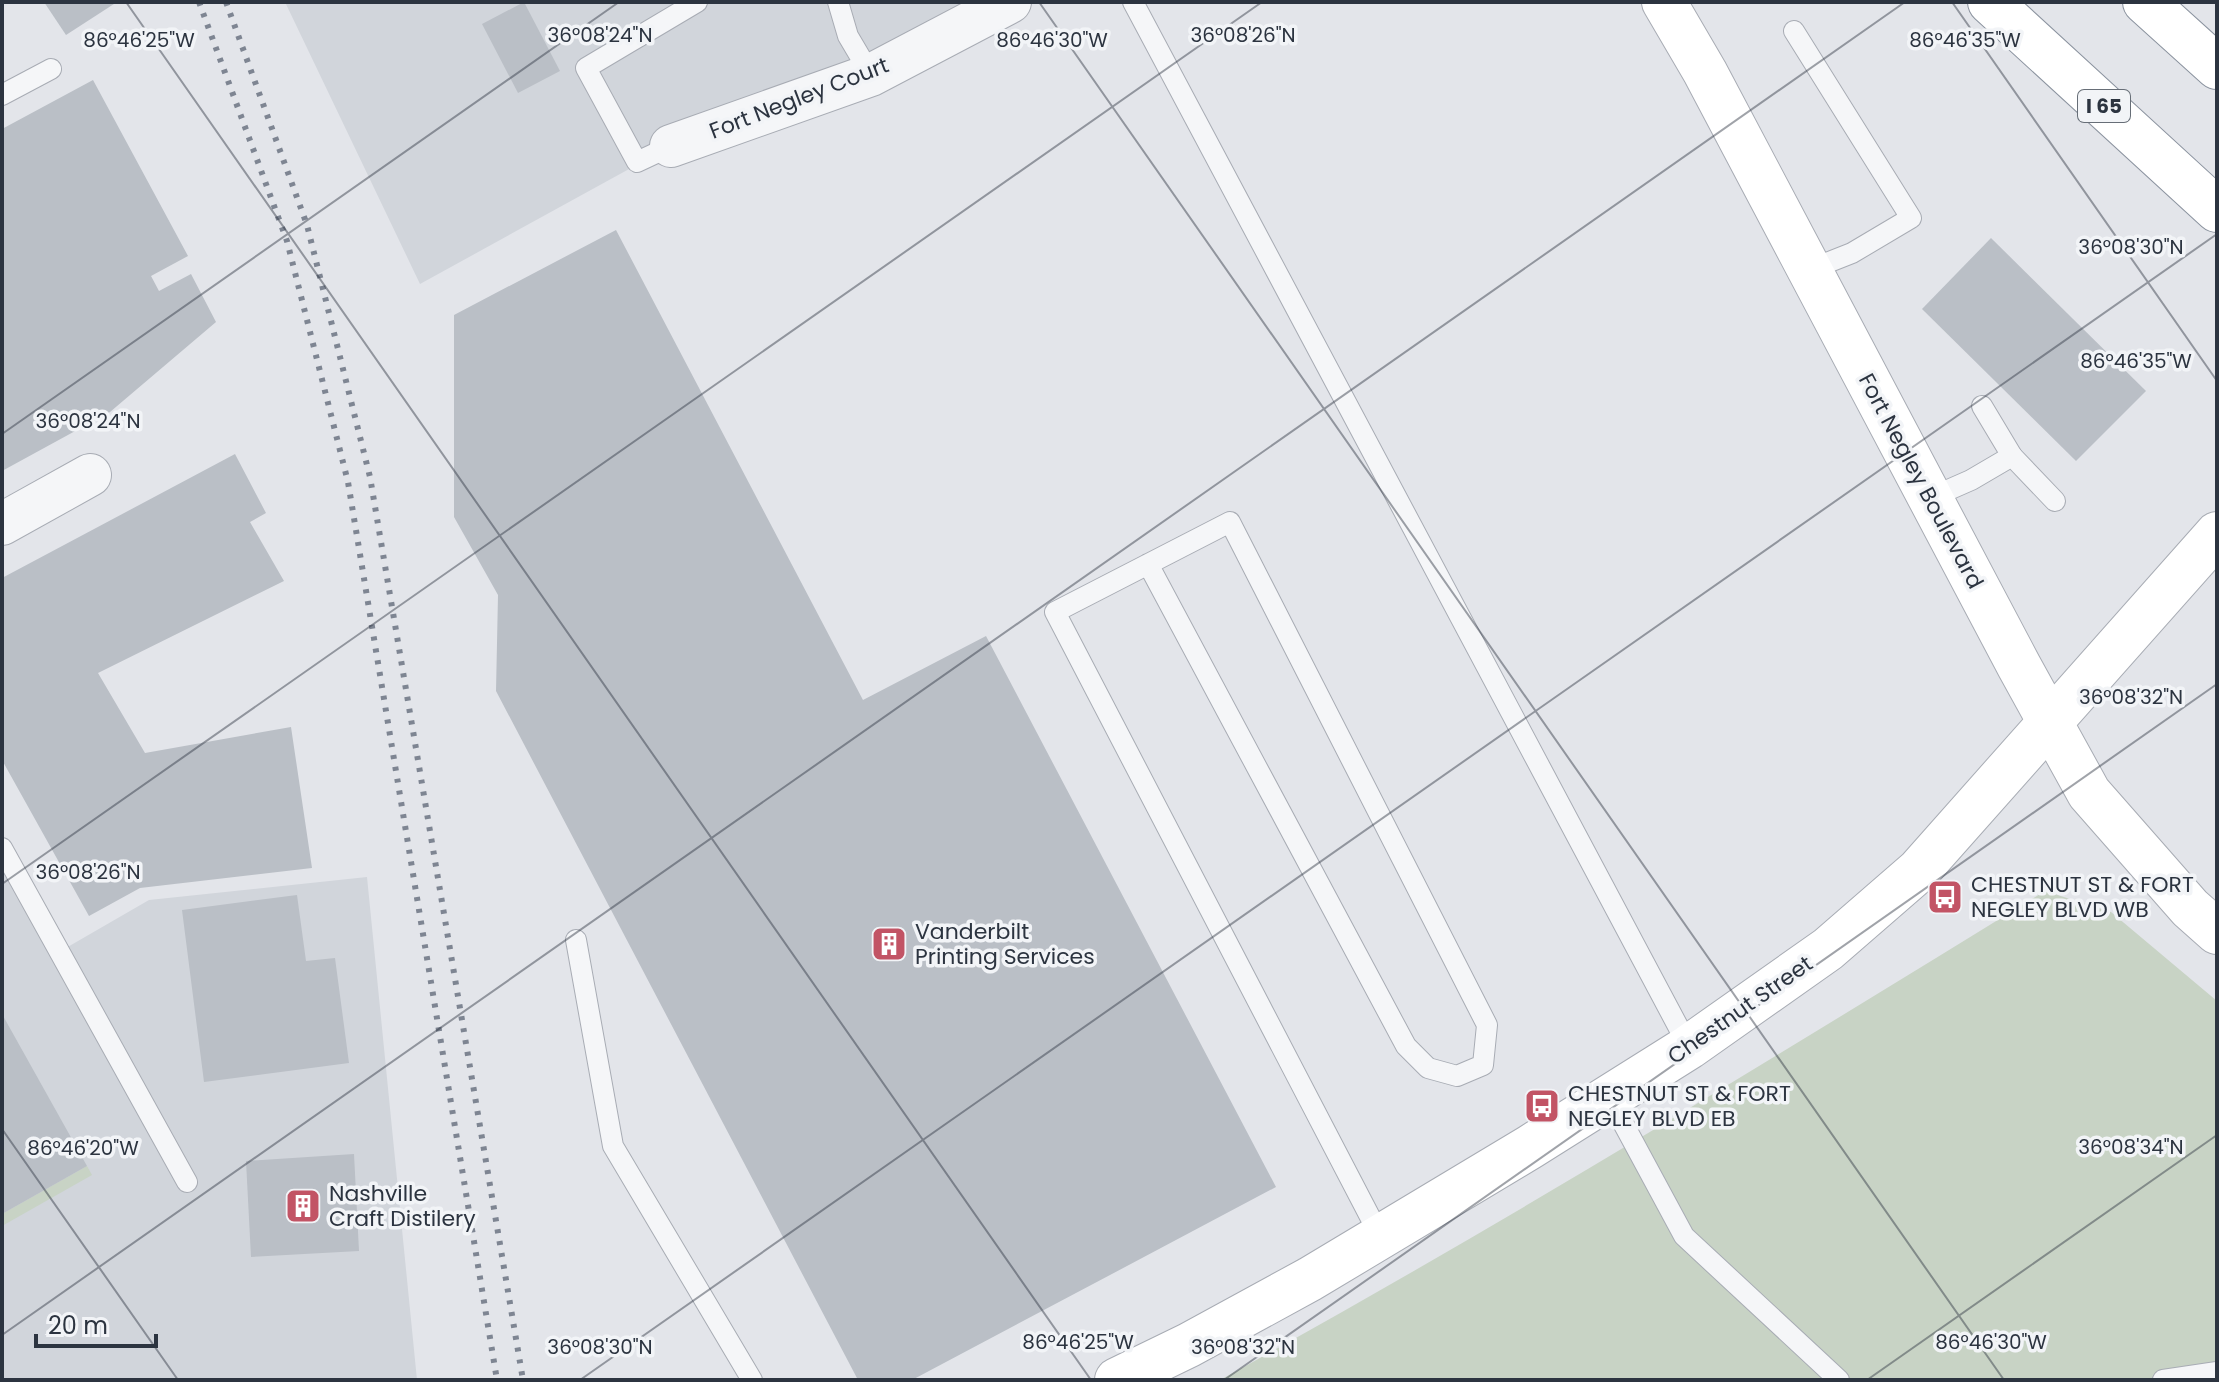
<svg xmlns="http://www.w3.org/2000/svg" width="2219" height="1382" viewBox="0 0 2219 1382" font-family="Poppins,sans-serif">
<style>
.built{fill:#d1d5db}
.green{fill:#c8d3c5}
.building{fill:#babfc6}
.lines{fill:none;stroke-linecap:round;stroke-linejoin:round}
.lane-casing{stroke:#a8acb4;stroke-width:22}
.street-casing{stroke:#a8acb4;stroke-width:44}
.secondary-casing{stroke:#a8acb4;stroke-width:46}
.highway-casing{stroke:#8b939f;stroke-width:46}
.lane{stroke:#f5f6f8;stroke-width:20}
.street{stroke:#f5f6f8;stroke-width:42}
.secondary{stroke:#fff;stroke-width:44}
.highway{stroke:#fff;stroke-width:44}
.rail{stroke:#7e8592;stroke-width:6;stroke-dasharray:4 8;stroke-linecap:butt}
.ticks{fill:none;stroke:#2c3440;stroke-width:2;stroke-opacity:0.45}
.labels{text-anchor:middle;dominant-baseline:central;stroke-width:7;stroke-linejoin:round;paint-order:stroke}
.shield{fill:#f2f4f7;stroke:#676e77;stroke-width:2}
.shield-label{font-size:20px;font-weight:bold;fill:#2c3440}
.street-label{font-size:22px;fill:#2c3440;stroke:#f2f4f7}
.poi-label{font-size:22px;fill:#2c3440;stroke:#f2f4f7;text-anchor:start}
.ticks-label{font-size:20px;text-anchor:middle;fill:#2c3440;stroke:#f2f4f7;stroke-width:7;stroke-linejoin:round;paint-order:stroke}
</style>
<rect width="100%" height="100%" fill="#e3e5ea"/>
<g class="built">
<path d="M285,2h725l-339,144 -251,138z"/>
<path d="M2,848l57,104 90,-52 218,-23 50,503h-415z"/>
</g>
<g class="green">
<path d="M2045,891l66,21 106,89v379h-997c281,-154 553,-322 825,-489z"/>
<path d="M87,1166l5,9 -90,51v-12z"/>
</g>
<g class="building">
<path d="M44,2h73l-51,33z"/>
<path d="M524,2l36,69 -42,22 -36,-69z"/>
<path d="M93,80l95,176 -37,20 8,15 32,-17 25,48 -106,90 -108,59v-342z"/>
<path d="M616,230l247,470 123,-64 290,551 -364,193h-54l-362,-689 2,-96 -44,-78v-202z"/>
<path d="M1991,238l155,153 -70,70 -154,-152z"/>
<path d="M235,454l31,59 -16,9 34,59 -186,92 47,80 146,-26 21,141 -172,20 -51,28 -87,-156v-182z"/>
<path d="M297,895l9,66 29,-3 14,105 -145,19 -22,-172z"/>
<path d="M2,1014l85,152 -85,48z"/>
<path d="M354,1154l5,97 -108,6 -5,-96z"/>
</g>
<g class="lines">
<defs>
<g id="lane">
<path d="M838,2l10,34 23,39"/>
<path d="M1133,2l556,1045"/>
<path d="M1794,31l117,187 -59,35 -43,17"/>
<path d="M2,95l49,-26"/>
<path d="M671,146l-34,16 -51,-94 111,-66"/>
<path d="M1982,406l30,50"/>
<path d="M1930,498l41,-18 41,-24 43,45"/>
<path d="M1148,564l258,482 22,22 29,8 26,-11 4,-40 -257,-503 -175,90 325,624"/>
<path d="M2,848l185,334"/>
<path d="M576,940l37,206 139,234"/>
<path d="M1609,1097l75,139 155,144"/>
<path d="M2163,1380l54,-8"/>
</g>
<g id="street">
<path d="M671,146l200,-71 139,-73"/>
<path d="M2,524l88,-49"/>
</g>
<g id="secondary">
<path d="M1664,2l41,70 314,594 70,127 101,115 27,24"/>
<path d="M1117,1380l72,-35 121,-66 220,-132 159,-100 139,-98 91,-79 298,-336"/>
</g>
<g id="highway">
<path d="M1990,2l227,208"/>
<path d="M2145,2l72,65"/>
</g>
</defs>
<use href="#lane" class="lane-casing"/>
<use href="#street" class="street-casing"/>
<use href="#secondary" class="secondary-casing"/>
<use href="#highway" class="highway-casing"/>
<use href="#lane" class="lane"/>
<use href="#street" class="street"/>
<use href="#secondary" class="secondary"/>
<use href="#highway" class="highway"/>
<g class="rail">
<path d="M199,2l88,239 61,241 149,898"/>
<path d="M226,2l81,223 63,252 153,903"/>
</g>
</g>
<path class="ticks" d="M126,2l965,1378M1039,2l965,1378M1952,2l265,379M2,434l617,-432M2,884l1260,-882M2,1129l176,251M2,1335l1903,-1333M580,1380l1637,-1146M1224,1380l993,-696M1867,1380l350,-245"/>
<defs>
<symbol id="bus-square" viewBox="-11 -11 22 22"><rect x="-9" y="-9" width="18" height="18" rx="4" fill="#c25465" stroke="#f2f4f7"/><path d="M-5-6H5V4H4V6H2V4H-2V6H-4V4H-5ZM-3.5-4V0h7V-4ZM-3.5 1.2v1.5H-2V1.2ZM2 1.2v1.5H3.5V1.2Z" fill="#fff"/></symbol>
<symbol id="building-square" viewBox="-11 -11 22 22"><rect x="-9" y="-9" width="18" height="18" rx="4" fill="#c25465" stroke="#f2f4f7"/><path d="M-4-6H4V6H1V3H-1V6H-4ZM-2.5-4.3h1.7v1.8h-1.7ZM.8-4.3h1.7v1.8H.8ZM-2.5-1h1.7V.8h-1.7ZM.8-1h1.7V.8H.8Z" fill="#fff"/></symbol>
</defs>
<g fill-rule="evenodd">
<use href="#bus-square" x="1925" y="877" width="40" height="40"/>
<use href="#building-square" x="869" y="924" width="40" height="40"/>
<use href="#bus-square" x="1522" y="1086" width="40" height="40"/>
<use href="#building-square" x="283" y="1186" width="40" height="40"/>
</g>
<g class="labels">
<rect class="shield" x="2078" y="90" width="52" height="32" rx="6"/>
<g class="shield-label">
<text x="2104" y="106">I 65</text>
</g>
<g class="street-label">
<text transform="translate(799 98) rotate(-21)">Fort Negley Court</text>
<text transform="translate(1921 481) rotate(62)">Fort Negley Boulevard</text>
<text transform="translate(1740 1010) rotate(-35)">Chestnut Street</text>
</g>
<g class="poi-label">
<text x="1971" y="884">CHESTNUT ST &amp; FORT<tspan x="1971" dy="25">NEGLEY BLVD WB</tspan></text>
<text x="915" y="931">Vanderbilt<tspan x="915" dy="25">Printing Services</tspan></text>
<text x="1568" y="1093">CHESTNUT ST &amp; FORT<tspan x="1568" dy="25">NEGLEY BLVD EB</tspan></text>
<text x="329" y="1193">Nashville<tspan x="329" dy="25">Craft Distilery</tspan></text>
</g>
</g>
<g class="ticks-label">
<text x="600" y="42">36°08'24"N</text>
<text x="1243" y="42">36°08'26"N</text>
<text x="1965" y="47">86°46'35"W</text>
<text x="139" y="47">86°46'25"W</text>
<text x="1052" y="47">86°46'30"W</text>
<text x="2131" y="254">36°08'30"N</text>
<text x="2136" y="368">86°46'35"W</text>
<text x="88" y="428">36°08'24"N</text>
<text x="2131" y="704">36°08'32"N</text>
<text x="88" y="879">36°08'26"N</text>
<text x="2131" y="1154">36°08'34"N</text>
<text x="83" y="1155">86°46'20"W</text>
<text x="1078" y="1349">86°46'25"W</text>
<text x="1991" y="1349">86°46'30"W</text>
<text x="600" y="1354">36°08'30"N</text>
<text x="1243" y="1354">36°08'32"N</text>
</g>
<rect width="2219" height="1382" fill="none" stroke="#2c3440" stroke-width="8"/>
<path d="M36 1334v12h120v-12" fill="none" stroke="#2c3440" stroke-width="4"/>
<text x="48" y="1334" font-size="24" fill="#2c3440" stroke="#f2f4f7" stroke-width="6" paint-order="stroke">20 m</text>
</svg>
